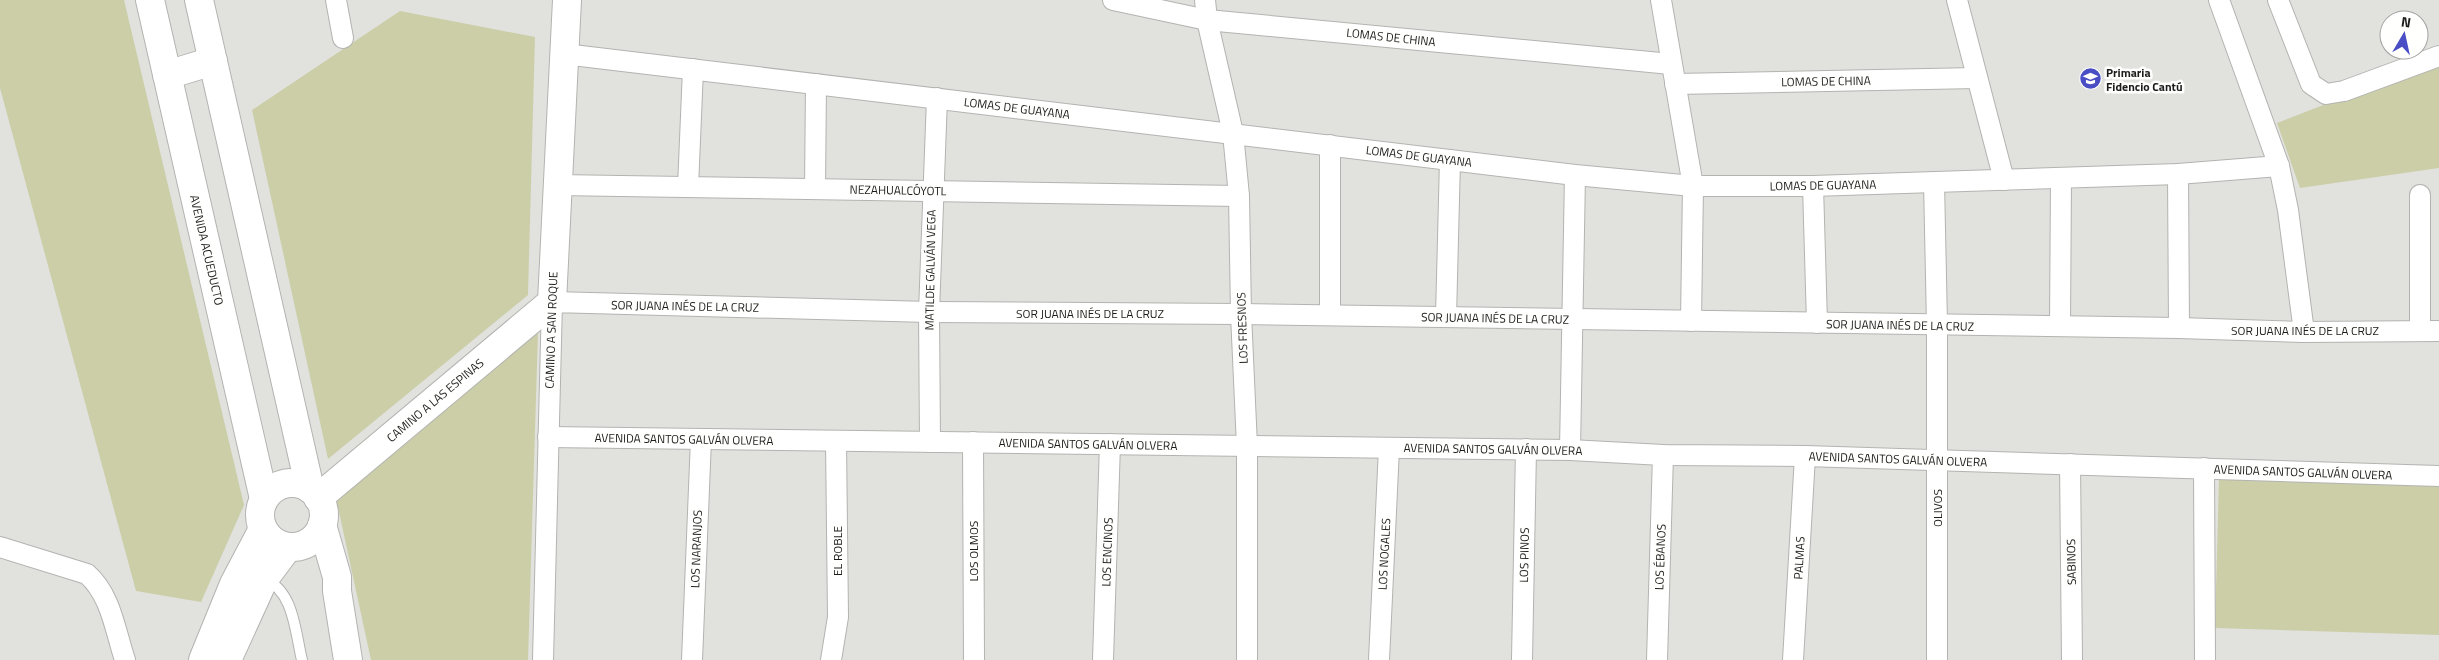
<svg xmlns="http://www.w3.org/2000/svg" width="2439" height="660" viewBox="0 0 2439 660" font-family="'Titillium Web',sans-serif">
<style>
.green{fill:#cccea8}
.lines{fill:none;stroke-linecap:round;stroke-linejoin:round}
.lane-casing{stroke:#b3b4b1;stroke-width:12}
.street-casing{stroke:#b3b4b1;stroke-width:22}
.secondary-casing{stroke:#b3b4b1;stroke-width:30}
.lane{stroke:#fff;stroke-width:10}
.street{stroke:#fff;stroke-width:20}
.secondary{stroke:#fff;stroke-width:28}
.labels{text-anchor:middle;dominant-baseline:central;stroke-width:5;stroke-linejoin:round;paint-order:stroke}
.street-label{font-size:12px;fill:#1c1c1b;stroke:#fffffe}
.poi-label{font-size:12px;font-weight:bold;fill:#1c1c1b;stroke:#fffffe;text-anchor:start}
</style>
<rect width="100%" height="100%" fill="#e1e2de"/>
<g class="green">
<path d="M0,0h124l120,505 -43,97 -65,-11 -136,-503z"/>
<path d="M400,11l135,26 -7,258 -200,164 -76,-349z"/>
<path d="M2439,60v108l-139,20 -23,-65z"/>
<path d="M538,333l-10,327h-157l-35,-162z"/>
<path d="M2219,477l220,7v151l-224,-7z"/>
</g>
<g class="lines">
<defs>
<path id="lane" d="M265,579c29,13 30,52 37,81"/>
<g id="street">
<path d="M336,0l7,38"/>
<path d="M1113,0l94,20 464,44"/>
<path d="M1205,0l2,20 26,113 6,63 2,118 6,132v214"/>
<path d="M1661,0l32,186 -2,135"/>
<path d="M1957,0l47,180"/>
<path d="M2219,0l60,166 9,44 16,122"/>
<path d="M2278,0l33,84 15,10 18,-3 95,-35"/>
<path d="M564,54l1011,121 118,11h120l365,-12 101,-8"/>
<path d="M1675,84l302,-6"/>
<path d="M2178,174l1,154"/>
<path d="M1934,182l3,143v335"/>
<path d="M557,185l682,11"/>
<path d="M1813,186l4,137"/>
<path d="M688,187l5,-118"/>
<path d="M815,189l1,-105"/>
<path d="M2420,195v135"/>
<path d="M1330,315v-170"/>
<path d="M1446,317l4,-157"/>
<path d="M2060,326l1,-148"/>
<path d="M548,437l1022,13 93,5 142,1 634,20"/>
<path d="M930,442l-1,-130 8,-214"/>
<path d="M973,442l1,218"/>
<path d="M1570,450l5,-275"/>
<path d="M2070,464l2,196"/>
<path d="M2204,468l1,192"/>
<path d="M0,547l87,27c24,21 28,56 38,86"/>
<path d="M543,660l9,-358 377,10 312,2 938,14 125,4 135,-1"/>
<path d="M692,660l9,-221"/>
<path d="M831,660l7,-43 -2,-176"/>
<path d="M1103,660l7,-216"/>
<path d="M1379,660l10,-212"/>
<path d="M1522,660l4,-211"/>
<path d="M1657,660l6,-205"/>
<path d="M1793,660l12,-204"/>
</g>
<g id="secondary">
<path d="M150,0l114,499"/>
<path d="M199,0l111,489"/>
<path d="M167,75l46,-14"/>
<circle cx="292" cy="515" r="32"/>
<path d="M318,498l234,-196 15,-302"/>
<path d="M322,525l15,52v14l11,69"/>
<path d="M203,660l31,-76 29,-55"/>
<path d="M227,660l37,-81 24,-32"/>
</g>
</defs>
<use href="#lane" class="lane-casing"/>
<use href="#street" class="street-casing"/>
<use href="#secondary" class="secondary-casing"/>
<use href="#lane" class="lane"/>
<use href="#street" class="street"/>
<use href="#secondary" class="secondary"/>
</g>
<defs>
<symbol id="school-disc" viewBox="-11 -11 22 22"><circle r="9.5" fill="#4a4ec4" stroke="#fffffe"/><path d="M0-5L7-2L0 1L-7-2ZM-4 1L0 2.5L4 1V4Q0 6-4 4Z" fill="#fff"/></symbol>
</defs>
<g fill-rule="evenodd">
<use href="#school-disc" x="2078" y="66" width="25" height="25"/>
</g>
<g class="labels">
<g class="street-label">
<text transform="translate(1391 37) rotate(6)">LOMAS DE CHINA</text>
<text transform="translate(1826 81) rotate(-1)">LOMAS DE CHINA</text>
<text transform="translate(1017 108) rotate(7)">LOMAS DE GUAYANA</text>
<text transform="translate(1419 156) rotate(7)">LOMAS DE GUAYANA</text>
<text transform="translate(1823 185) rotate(-1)">LOMAS DE GUAYANA</text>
<text transform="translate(898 190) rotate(1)">NEZAHUALCÓYOTL</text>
<text transform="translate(207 250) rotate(77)">AVENIDA ACUEDUCTO</text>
<text transform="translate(930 270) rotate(-89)">MATILDE GALVÁN VEGA</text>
<text transform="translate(685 306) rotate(1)">SOR JUANA INÉS DE LA CRUZ</text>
<text x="1090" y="313">SOR JUANA INÉS DE LA CRUZ</text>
<text transform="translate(1495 318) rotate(1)">SOR JUANA INÉS DE LA CRUZ</text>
<text transform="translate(1900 325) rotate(1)">SOR JUANA INÉS DE LA CRUZ</text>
<text transform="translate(1242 328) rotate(-92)">LOS FRESNOS</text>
<text transform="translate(551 330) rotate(-88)">CAMINO A SAN ROQUE</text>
<text x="2305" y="330">SOR JUANA INÉS DE LA CRUZ</text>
<text transform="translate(435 400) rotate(-40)">CAMINO A LAS ESPINAS</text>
<text transform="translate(684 439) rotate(1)">AVENIDA SANTOS GALVÁN OLVERA</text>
<text transform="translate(1088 444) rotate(1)">AVENIDA SANTOS GALVÁN OLVERA</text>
<text transform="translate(1493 449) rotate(1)">AVENIDA SANTOS GALVÁN OLVERA</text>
<text transform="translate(1898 459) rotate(2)">AVENIDA SANTOS GALVÁN OLVERA</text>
<text transform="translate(2303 472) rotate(2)">AVENIDA SANTOS GALVÁN OLVERA</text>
<text transform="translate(1937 508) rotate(-90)">OLIVOS</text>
<text transform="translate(696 549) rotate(-88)">LOS NARANJOS</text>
<text transform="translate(837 551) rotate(-90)">EL ROBLE</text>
<text transform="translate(973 551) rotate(-90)">LOS OLMOS</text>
<text transform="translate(1107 552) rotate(-88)">LOS ENCINOS</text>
<text transform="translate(1384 554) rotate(-87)">LOS NOGALES</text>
<text transform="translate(1524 555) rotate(-89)">LOS PINOS</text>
<text transform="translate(1660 557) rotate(-88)">LOS ÉBANOS</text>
<text transform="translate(1799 558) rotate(-87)">PALMAS</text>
<text transform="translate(2071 562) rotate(-91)">SABINOS</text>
</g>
<g class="poi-label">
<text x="2106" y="72">Primaria<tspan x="2106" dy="14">Fidencio Cantú</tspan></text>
</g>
</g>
<g transform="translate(2404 35) rotate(9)"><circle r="24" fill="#fffffe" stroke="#a4a4a3"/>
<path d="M0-4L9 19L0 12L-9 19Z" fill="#4a4ec4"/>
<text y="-8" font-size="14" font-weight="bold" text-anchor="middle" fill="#1c1c1b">N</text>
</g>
</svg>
